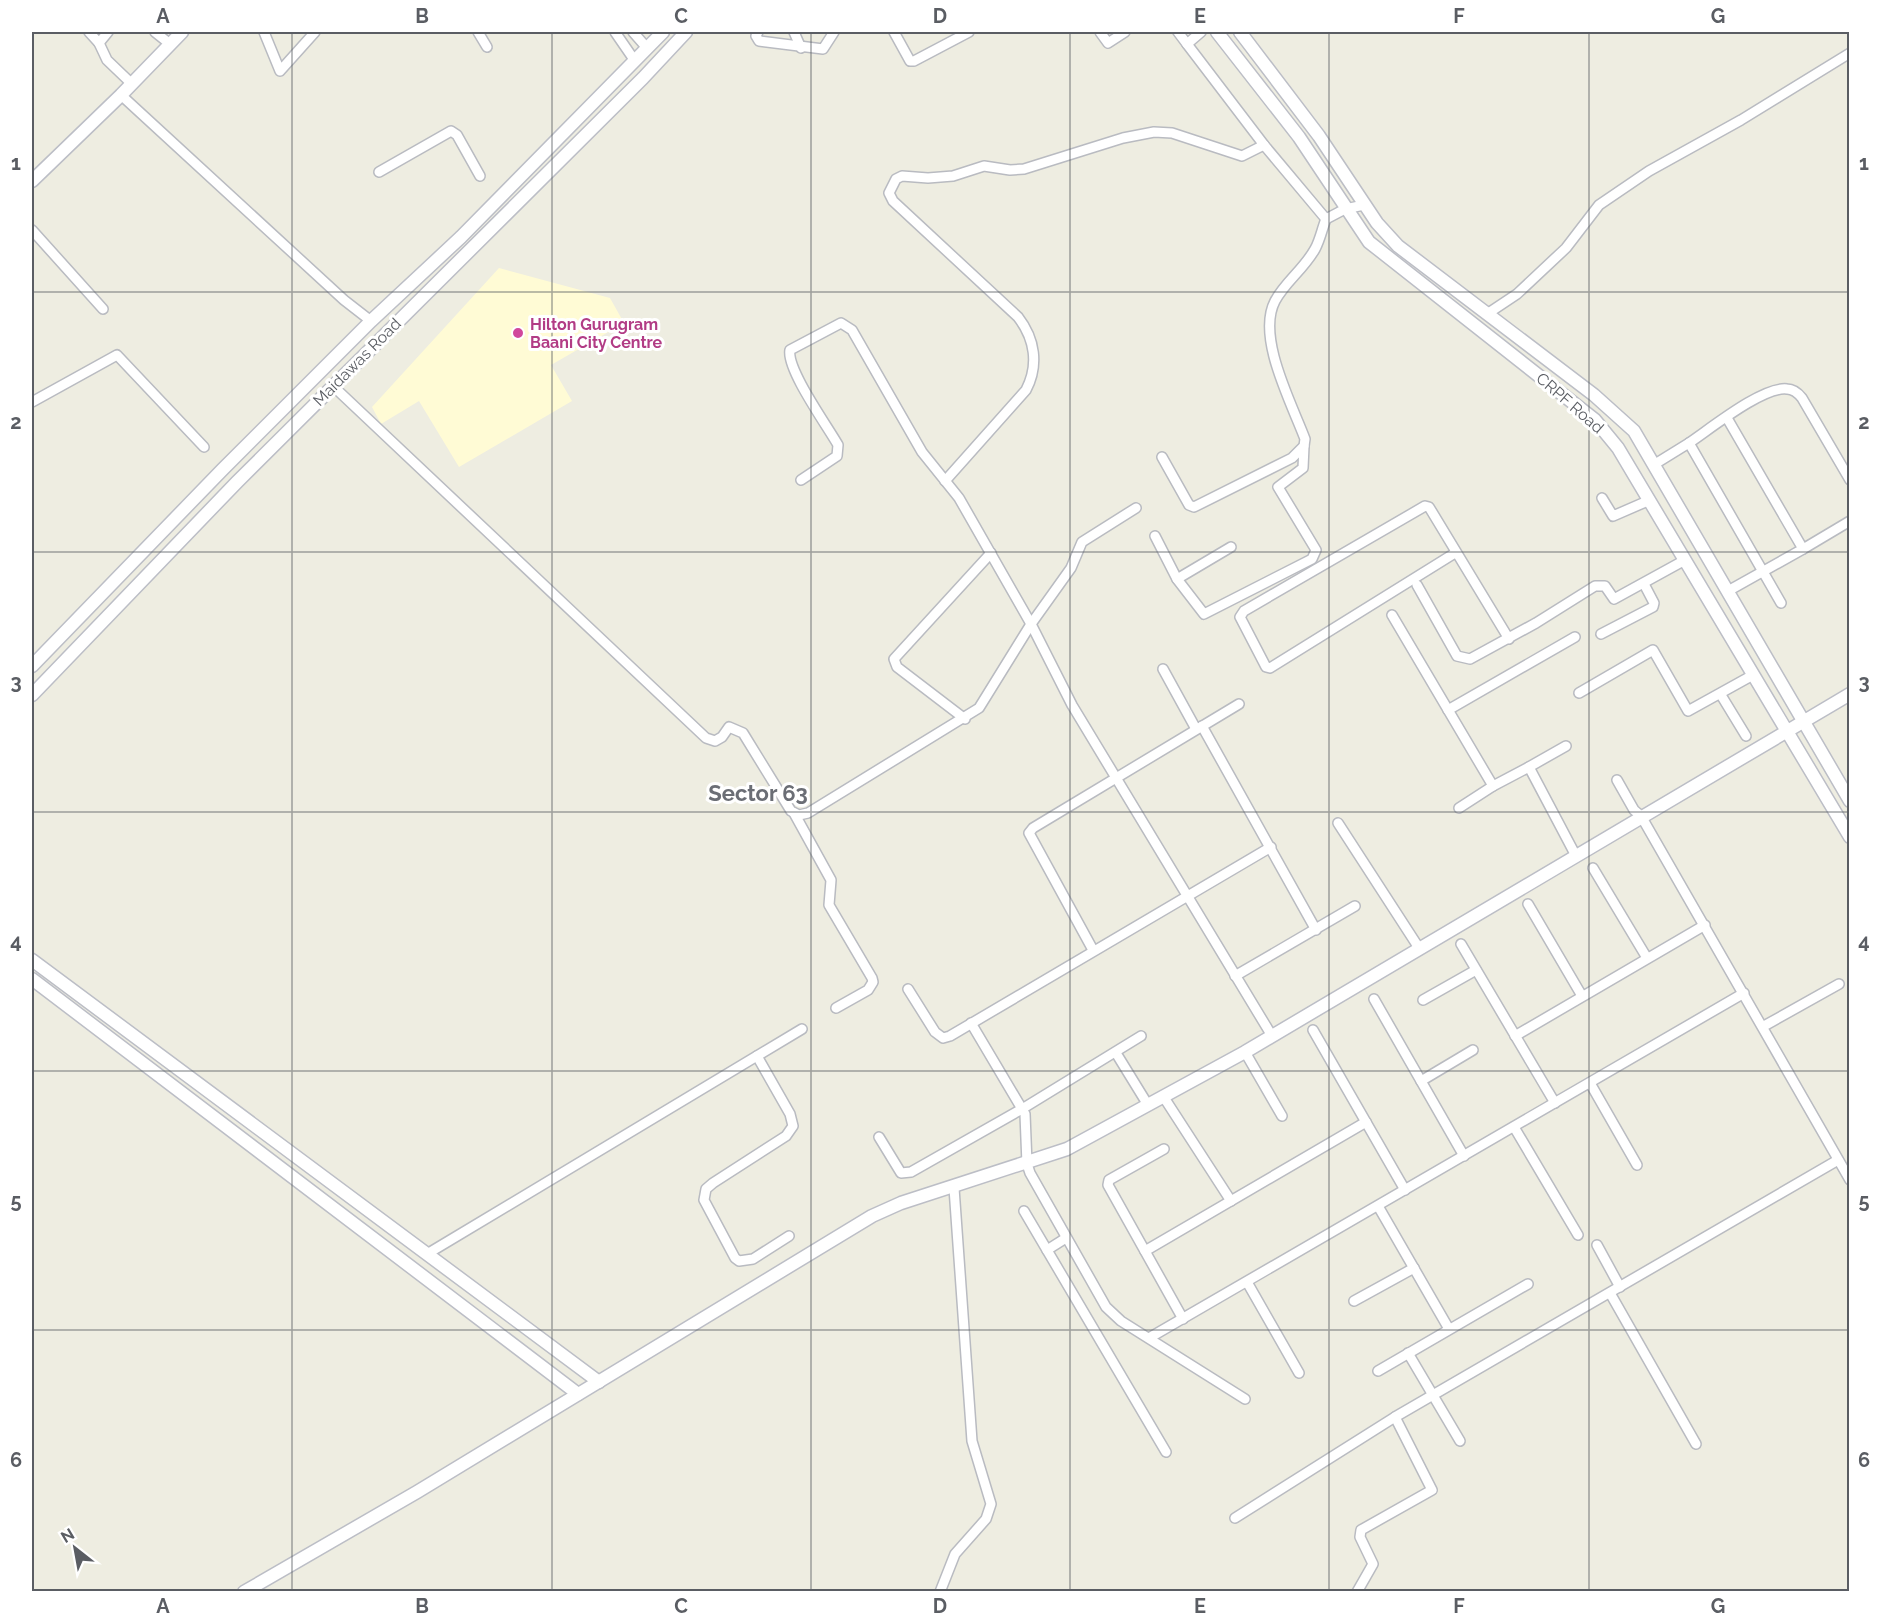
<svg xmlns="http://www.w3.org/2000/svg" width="1881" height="1623" viewBox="0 0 1881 1623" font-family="Raleway,sans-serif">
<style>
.commercial{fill:#fffbd5}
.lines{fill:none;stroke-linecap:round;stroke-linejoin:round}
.street-casing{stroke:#b9bbc1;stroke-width:12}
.secondary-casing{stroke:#bcbec6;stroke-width:15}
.street{stroke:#fff;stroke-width:9}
.secondary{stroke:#fff;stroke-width:12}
.grid{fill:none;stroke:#5a5d63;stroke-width:1.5;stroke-opacity:0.55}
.hotel-dot{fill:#d1479c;stroke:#fff;stroke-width:2}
.labels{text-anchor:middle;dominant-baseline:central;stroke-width:6;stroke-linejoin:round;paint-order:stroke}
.hotel-label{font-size:16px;font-weight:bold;fill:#b23c85;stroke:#fff;text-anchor:start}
.street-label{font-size:16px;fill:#5a5d63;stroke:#fff}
.district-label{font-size:22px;font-weight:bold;fill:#6b6e75;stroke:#fff}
.neatline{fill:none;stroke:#5a5d63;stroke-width:2}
.grid-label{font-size:20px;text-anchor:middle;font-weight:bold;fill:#5a5d63}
</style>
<rect width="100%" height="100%" fill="#eeede1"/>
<path class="commercial" d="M499,268l111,30 14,25 -73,42 21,36 -113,66 -40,-66 -38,23 -9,-17z"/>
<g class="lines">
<defs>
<g id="street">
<path d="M89,32l10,11 9,-11"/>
<path d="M155,32l15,12"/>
<path d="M264,32l16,39 35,-39"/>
<path d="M478,32l9,15"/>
<path d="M615,32l20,29"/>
<path d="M633,32l14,16"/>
<path d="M758,32l-2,4 3,5 64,8 11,-17"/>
<path d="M794,32l7,16"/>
<path d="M894,32l16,29h4l55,-29"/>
<path d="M1100,32l8,11 17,-11"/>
<path d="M1178,32l9,12"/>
<path d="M99,43l8,17 25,24"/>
<path d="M121,95l223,205 27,21"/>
<path d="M1264,145l62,74"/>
<path d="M379,172l72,-41 6,4 23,41"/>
<path d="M32,230l71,79"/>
<path d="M1487,314l30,-20 49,-46 33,-43 50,-34 92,-51 109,-67"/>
<path d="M333,386l373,352 9,3 7,-4 7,-10 14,6 48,78 8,4 9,-2 171,-105 52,-84 40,-56 11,-26 54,-34"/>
<path d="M32,402l85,-47 87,92"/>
<path d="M1727,418l76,131 -75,42"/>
<path d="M1689,443c21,-14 74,-57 98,-54 7,0 11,4 15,9l48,82"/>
<path d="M1162,457l27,48 5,2 98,-49 12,-12 1,-7c-13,-35 -49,-102 -30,-138 10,-19 29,-32 40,-52 5,-9 7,-20 11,-30l19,-10 19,-4"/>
<path d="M1655,464l34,-21 92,160"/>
<path d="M801,480l36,-24 1,-11c-10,-18 -52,-76 -48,-95l51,-27 11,7 70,122 37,46 72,126 41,81 200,331"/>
<path d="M945,481l81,-91c13,-25 9,-51 -8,-73l-125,-116 -4,-8 7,-14 6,-3 26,2 25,-2 31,-10 26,4 14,-1 99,-31 31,-6 18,1 70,23 22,-11 -77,-101 14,-12"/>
<path d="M1602,498l11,18 37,-16"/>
<path d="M1155,536l22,43 27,35 108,-55 4,-9 -38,-63 25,-19 1,-22"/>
<path d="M1803,549l47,-28"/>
<path d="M1455,553l-185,115 -4,-1 -26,-50 4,-6 181,-105 4,1 80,132"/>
<path d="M1177,579l54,-32"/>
<path d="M1417,585l40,71 13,3 66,-36 59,-37h10l9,13 71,-39"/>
<path d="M1392,615l101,171 36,-19 47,89"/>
<path d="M1601,634l52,-27 1,-4 -10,-19"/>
<path d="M1163,669l33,60"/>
<path d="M1579,693l74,-43 35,61 65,-36"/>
<path d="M1721,695l25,41"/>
<path d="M1448,710l127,-73"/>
<path d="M965,719l-68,-52 -3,-8 97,-106"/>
<path d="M1202,726l114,204"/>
<path d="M1529,767l37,-21"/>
<path d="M1617,780l17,30 7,6 209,364"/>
<path d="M1459,808l34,-22"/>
<path d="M794,813l37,67 -2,25 43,73 1,4 -5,8 -32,18"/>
<path d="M1338,823l81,125"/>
<path d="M1593,868l54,90"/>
<path d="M1528,904l54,92"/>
<path d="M1461,944l94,159"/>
<path d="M1093,950l-64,-117 4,-5 206,-124"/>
<path d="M1235,976l120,-70"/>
<path d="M908,989l27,43 8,6 7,-2 321,-189"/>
<path d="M1374,999l90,157"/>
<path d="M1423,1000l53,-30"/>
<path d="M971,1023l54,91 2,50 3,9 76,134 15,14 124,78"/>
<path d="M1764,1026l75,-42"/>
<path d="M1313,1030l92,160"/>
<path d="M1515,1036l190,-111"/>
<path d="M1245,1052l37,64"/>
<path d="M1116,1053l32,52"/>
<path d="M757,1056l33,58 3,12 -7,10 -73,47 -7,6 -2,11 31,58 4,3 14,-2 36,-23"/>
<path d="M1421,1081l52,-31"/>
<path d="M1590,1083l47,82"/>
<path d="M1163,1096l68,105"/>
<path d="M1514,1127l64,108"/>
<path d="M879,1137l22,36 10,-1 111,-63 119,-73"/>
<path d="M1164,1149l-55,31 -1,5 75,134"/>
<path d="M1378,1206l71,123"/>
<path d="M1024,1211l142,241"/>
<path d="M1597,1245l23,42"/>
<path d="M1047,1250l19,-12"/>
<path d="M1145,1251l221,-129"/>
<path d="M427,1254l375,-225"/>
<path d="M1247,1282l52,91"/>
<path d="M1610,1293l86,151"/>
<path d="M1354,1301l60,-33"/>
<path d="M1149,1338l595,-345"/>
<path d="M1408,1353l52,88"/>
<path d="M1378,1371l150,-87"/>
<path d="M1235,1518l160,-101 443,-257"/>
<path d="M940,1592l15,-38 31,-35 5,-15 -19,-63 -18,-253"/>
<path d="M1357,1592l16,-28 -13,-27 1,-7 71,-40 -37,-73"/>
</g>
<g id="secondary">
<path d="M1217,32l82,105 70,105 226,178 23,28 232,389"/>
<path d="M1240,32l79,104 58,87 21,23 196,149 40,36 216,370"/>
<path d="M32,181l89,-86 61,-63"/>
<path d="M32,666l191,-197 148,-148 90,-84 202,-205"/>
<path d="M32,695l205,-213 406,-404 43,-46"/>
<path d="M32,960l567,422"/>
<path d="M32,979l546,415"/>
<path d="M244,1592l173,-100 455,-276 29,-13 166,-54 178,-97 605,-358"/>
</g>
</defs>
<use href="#street" class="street-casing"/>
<use href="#secondary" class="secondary-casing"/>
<use href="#street" class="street"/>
<use href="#secondary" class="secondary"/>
</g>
<path class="grid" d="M292,32v1560M552,32v1560M811,32v1560M1070,32v1560M1329,32v1560M1589,32v1560M32,292h1818M32,552h1818M32,812h1818M32,1071h1818M32,1330h1818"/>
<circle class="hotel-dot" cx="518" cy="333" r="6"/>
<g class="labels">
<g class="hotel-label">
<text x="530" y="324">Hilton Gurugram<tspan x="530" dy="18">Baani City Centre</tspan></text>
</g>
<g class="street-label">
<text transform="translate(357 362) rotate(-45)">Maidawas Road</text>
<text transform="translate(1570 403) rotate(41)">CRPF Road</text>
</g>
<g class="district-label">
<text x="758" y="793">Sector 63</text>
</g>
</g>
<rect width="1881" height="1623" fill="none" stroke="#ffffff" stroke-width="66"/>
<g transform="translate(75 1548) rotate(329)" stroke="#ffffff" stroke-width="4.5" paint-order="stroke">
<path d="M0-4.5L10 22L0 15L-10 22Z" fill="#5a5d63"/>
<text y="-9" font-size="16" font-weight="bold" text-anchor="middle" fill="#5a5d63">N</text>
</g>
<rect x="33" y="33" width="1815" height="1557" class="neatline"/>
<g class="grid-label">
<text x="163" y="23">A</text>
<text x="422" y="23">B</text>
<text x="681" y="23">C</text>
<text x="940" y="23">D</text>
<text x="1200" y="23">E</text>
<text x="1459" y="23">F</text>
<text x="1718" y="23">G</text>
<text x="16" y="170">1</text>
<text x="1864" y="170">1</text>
<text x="16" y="429">2</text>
<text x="1864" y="429">2</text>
<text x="16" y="689">3</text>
<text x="1864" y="689">3</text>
<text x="16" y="948">4</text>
<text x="1864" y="948">4</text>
<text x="16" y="1208">5</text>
<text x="1864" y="1208">5</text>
<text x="16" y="1467">6</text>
<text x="1864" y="1467">6</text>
<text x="163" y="1613">A</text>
<text x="422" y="1613">B</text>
<text x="681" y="1613">C</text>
<text x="940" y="1613">D</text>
<text x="1200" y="1613">E</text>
<text x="1459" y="1613">F</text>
<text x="1718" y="1613">G</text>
</g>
</svg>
